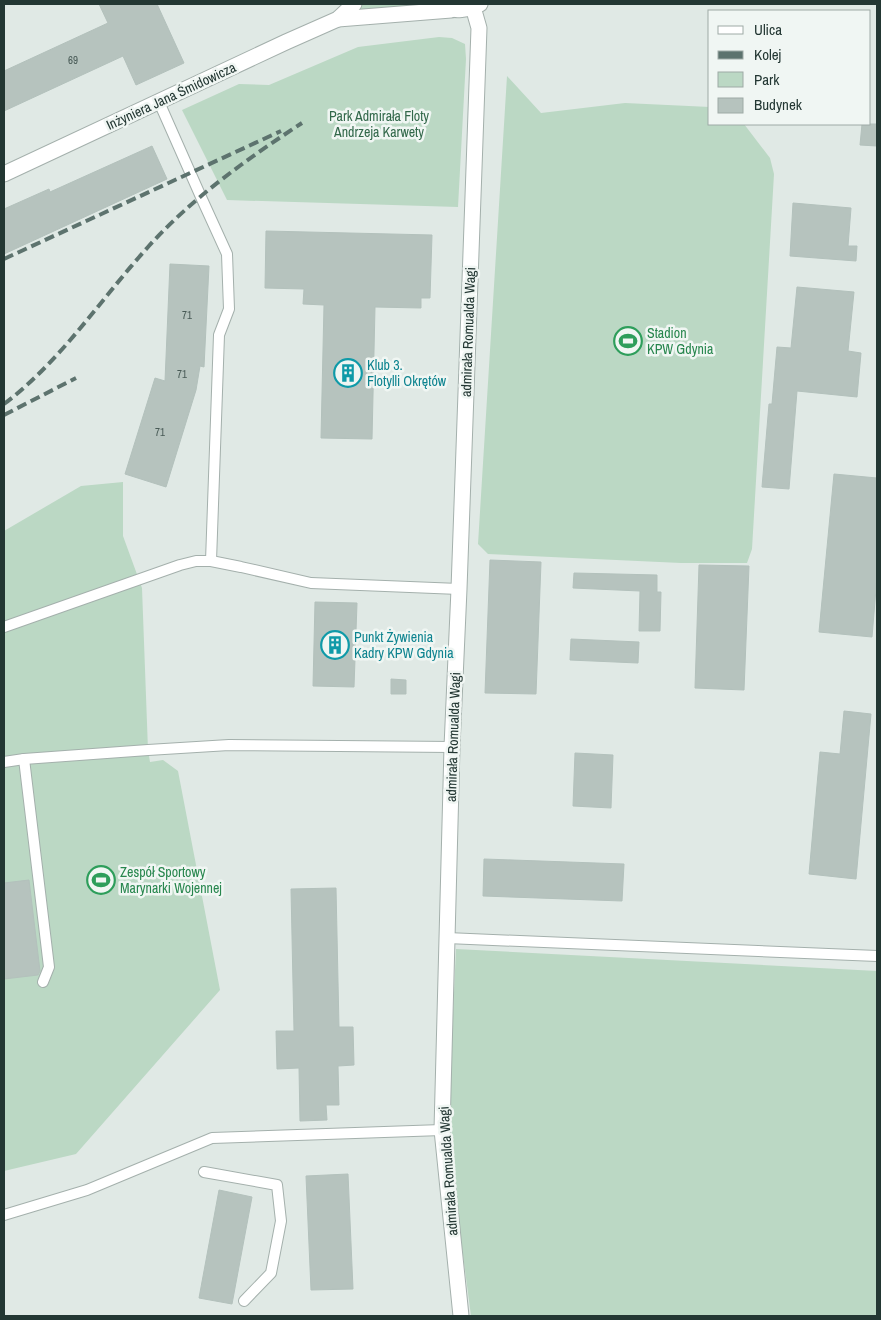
<svg xmlns="http://www.w3.org/2000/svg" width="881" height="1320" viewBox="0 0 881 1320" font-family="'Archivo Narrow',sans-serif">
<style>
.green{fill:#bbd8c4}
.building{fill:#b6c3be;stroke:#b3c1bc}
.lines{fill:none;stroke-linecap:round;stroke-linejoin:round}
.service-casing{stroke:#a4b0ac;stroke-width:12}
.minor-casing{stroke:#a4b0ac;stroke-width:17}
.tertiary-casing{stroke:#a4b0ac;stroke-width:17}
.service{stroke:#fff;stroke-width:10}
.minor{stroke:#fff;stroke-width:15}
.tertiary{stroke:#fff;stroke-width:15}
.rail{stroke:#5d736e;stroke-width:4;stroke-dasharray:10 5;stroke-linecap:butt}
.labels{text-anchor:middle;dominant-baseline:central;stroke-width:5;stroke-linejoin:round;paint-order:stroke}
.number-label{font-size:11px;fill:#485a56}
.street-label{font-size:14px;fill:#233733;stroke:#f0f6f3}
.park-label{font-size:14px;fill:#32684a;stroke:#f0f6f3}
.leisure-label{font-size:14px;fill:#27864d;stroke:#f0f6f3;text-anchor:start}
.culture-label{font-size:14px;fill:#0d838f;stroke:#f0f6f3;text-anchor:start}
</style>
<rect width="100%" height="100%" fill="#e0e9e5"/>
<g class="green">
<path d="M362,4h51l2,1 -58,9 -6,-2z"/>
<path d="M439,37l13,1 13,6 1,15 -8,148 -231,-7 -45,-90 57,-26 30,1 89,-38z"/>
<path d="M507,76l34,37 84,-10 85,4v17h34l26,34 4,16 -22,375 -5,14h-66l-193,-9 -10,-10z"/>
<path d="M123,482v54l19,52 6,162 2,12 13,-2 15,11 42,219 -144,164 -72,17v-640l77,-45z"/>
<path d="M456,949l421,22v345h-406l-12,-92 -10,-123z"/>
</g>
<g class="building">
<path d="M99,4h58l27,59 -48,22 -13,-29 -119,55v-40l104,-48z"/>
<path d="M862,124h15v22l-17,-1z"/>
<path d="M152,146l15,33 -163,75v-45l45,-20 1,3z"/>
<path d="M793,203l58,5 -3,38h9l-1,15 -66,-5z"/>
<path d="M266,231l166,4 -2,63h-9v10l-46,-1 -3,132 -51,-1 3,-133 -21,-1 1,-15 -39,-1z"/>
<path d="M170,264l39,2 -5,101 -4,-1 -4,24 -30,97 -41,-13 30,-96 10,3z"/>
<path d="M797,287l57,5 -6,59 13,2 -4,44 -60,-6 -8,98 -27,-2 7,-83h3l5,-57 14,1z"/>
<path d="M834,474l43,4v99l-5,60 -53,-5z"/>
<path d="M490,560l51,2 -5,132 -51,-1z"/>
<path d="M699,565l50,1 -5,124 -49,-2z"/>
<path d="M574,573l83,2v17h4l-1,39h-21l1,-40 -67,-3z"/>
<path d="M315,602l42,1 -3,84 -41,-1z"/>
<path d="M571,639l68,3 -1,21 -68,-3z"/>
<path d="M391,679l15,1v14h-15z"/>
<path d="M844,711l27,3 -15,165 -47,-5 11,-122 20,2z"/>
<path d="M575,753l38,2 -2,53 -38,-2z"/>
<path d="M484,859l140,5 -2,37 -139,-5z"/>
<path d="M29,880l11,91 -2,4 -34,4v-96z"/>
<path d="M336,888l3,139h14l1,38 -16,1 1,39h-13l1,15 -27,1 -1,-53 -22,1 -1,-38h18l-3,-142z"/>
<path d="M348,1174l5,115 -42,1 -5,-114z"/>
<path d="M219,1190l33,7 -20,107 -33,-6z"/>
</g>
<g class="lines">
<defs>
<g id="service">
<path d="M159,102l42,95 26,57 2,55 -10,26 -8,226"/>
<path d="M4,627l176,-62 16,-4h15l30,6 70,16 148,6"/>
<path d="M24,759l25,208 -6,15"/>
<path d="M4,762l20,-3 124,-9 81,-5 223,2"/>
<path d="M447,938l430,18"/>
<path d="M204,1172l73,13 4,36 -10,52 -27,28"/>
<path d="M4,1215l83,-25 125,-52 230,-8"/>
</g>
<path id="minor" d="M461,1316l-19,-186 10,-383 7,-158 20,-561 -6,-21"/>
<g id="tertiary">
<path d="M443,7c13,5 24,3 37,-3"/>
<path d="M338,19l113,-9"/>
<path d="M4,174l282,-132 52,-23 16,-15"/>
</g>
</defs>
<use href="#service" class="service-casing"/>
<use href="#minor" class="minor-casing"/>
<use href="#tertiary" class="tertiary-casing"/>
<use href="#service" class="service"/>
<use href="#minor" class="minor"/>
<use href="#tertiary" class="tertiary"/>
<g class="rail">
<path d="M4,259l277,-128"/>
<path d="M4,404c57,-43 96,-104 144,-157 44,-49 99,-88 154,-124"/>
<path d="M4,415l72,-37"/>
</g>
</g>
<defs>
<symbol id="stadium-ring" viewBox="-11 -11 22 22"><circle r="9.5" fill="#f0f6f3" stroke="#2e9e5b" stroke-width="1.5"/><path d="M0-5a6.5 5 0 1 0 0 10a6.5 5 0 1 0 0-10ZM-3.5-1.8h7v3.6h-7Z" fill="#2e9e5b"/></symbol>
<symbol id="building-ring" viewBox="-11 -11 22 22"><circle r="9.5" fill="#f0f6f3" stroke="#0f9aa8" stroke-width="1.5"/><path d="M-4-6H4V6H1V3H-1V6H-4ZM-2.5-4.3h1.7v1.8h-1.7ZM.8-4.3h1.7v1.8H.8ZM-2.5-1h1.7V.8h-1.7ZM.8-1h1.7V.8H.8Z" fill="#0f9aa8"/></symbol>
</defs>
<g fill-rule="evenodd">
<use href="#stadium-ring" x="612" y="325" width="32" height="32"/>
<use href="#building-ring" x="332" y="357" width="32" height="32"/>
<use href="#building-ring" x="319" y="629" width="32" height="32"/>
<use href="#stadium-ring" x="85" y="864" width="32" height="32"/>
</g>
<g class="labels">
<g class="number-label">
<text x="73" y="60">69</text>
<text x="187" y="315">71</text>
<text x="182" y="374">71</text>
<text x="160" y="432">71</text>
</g>
<g class="street-label">
<text transform="translate(171 96) rotate(-25)">Inżyniera Jana Śmidowicza</text>
<text transform="translate(468 332) rotate(-88)">admirała Romualda Wagi</text>
<text transform="translate(453 737) rotate(-88)">admirała Romualda Wagi</text>
<text transform="translate(448 1171) rotate(-94)">admirała Romualda Wagi</text>
</g>
<g class="park-label">
<text x="379" y="116">Park Admirała Floty<tspan x="379" dy="16">Andrzeja Karwety</tspan></text>
</g>
<g class="leisure-label">
<text x="647" y="333">Stadion<tspan x="647" dy="16">KPW Gdynia</tspan></text>
<text x="120" y="872">Zespół Sportowy<tspan x="120" dy="16">Marynarki Wojennej</tspan></text>
</g>
<g class="culture-label">
<text x="367" y="365">Klub 3.<tspan x="367" dy="16">Flotylli Okrętów</tspan></text>
<text x="354" y="637">Punkt Żywienia<tspan x="354" dy="16">Kadry KPW Gdynia</tspan></text>
</g>
</g>
<rect width="881" height="1320" fill="none" stroke="#233733" stroke-width="10"/>
<rect x="708" y="10" width="162" height="115" fill="#f0f6f3" stroke="#9eaaa6"/>
<rect x="718" y="26" width="25" height="8" fill="#ffffff" stroke="#9eaaa6"/>
<text x="754" y="35" font-size="15" fill="#233733">Ulica</text>
<rect x="718" y="51" width="25" height="8" fill="#5d736e" stroke="#9eaaa6"/>
<text x="754" y="60" font-size="15" fill="#233733">Kolej</text>
<rect x="718" y="72" width="25" height="15" fill="#bbd8c4" stroke="#9eaaa6"/>
<text x="754" y="85" font-size="15" fill="#233733">Park</text>
<rect x="718" y="98" width="25" height="15" fill="#b6c3be" stroke="#9eaaa6"/>
<text x="754" y="110" font-size="15" fill="#233733">Budynek</text>
</svg>
